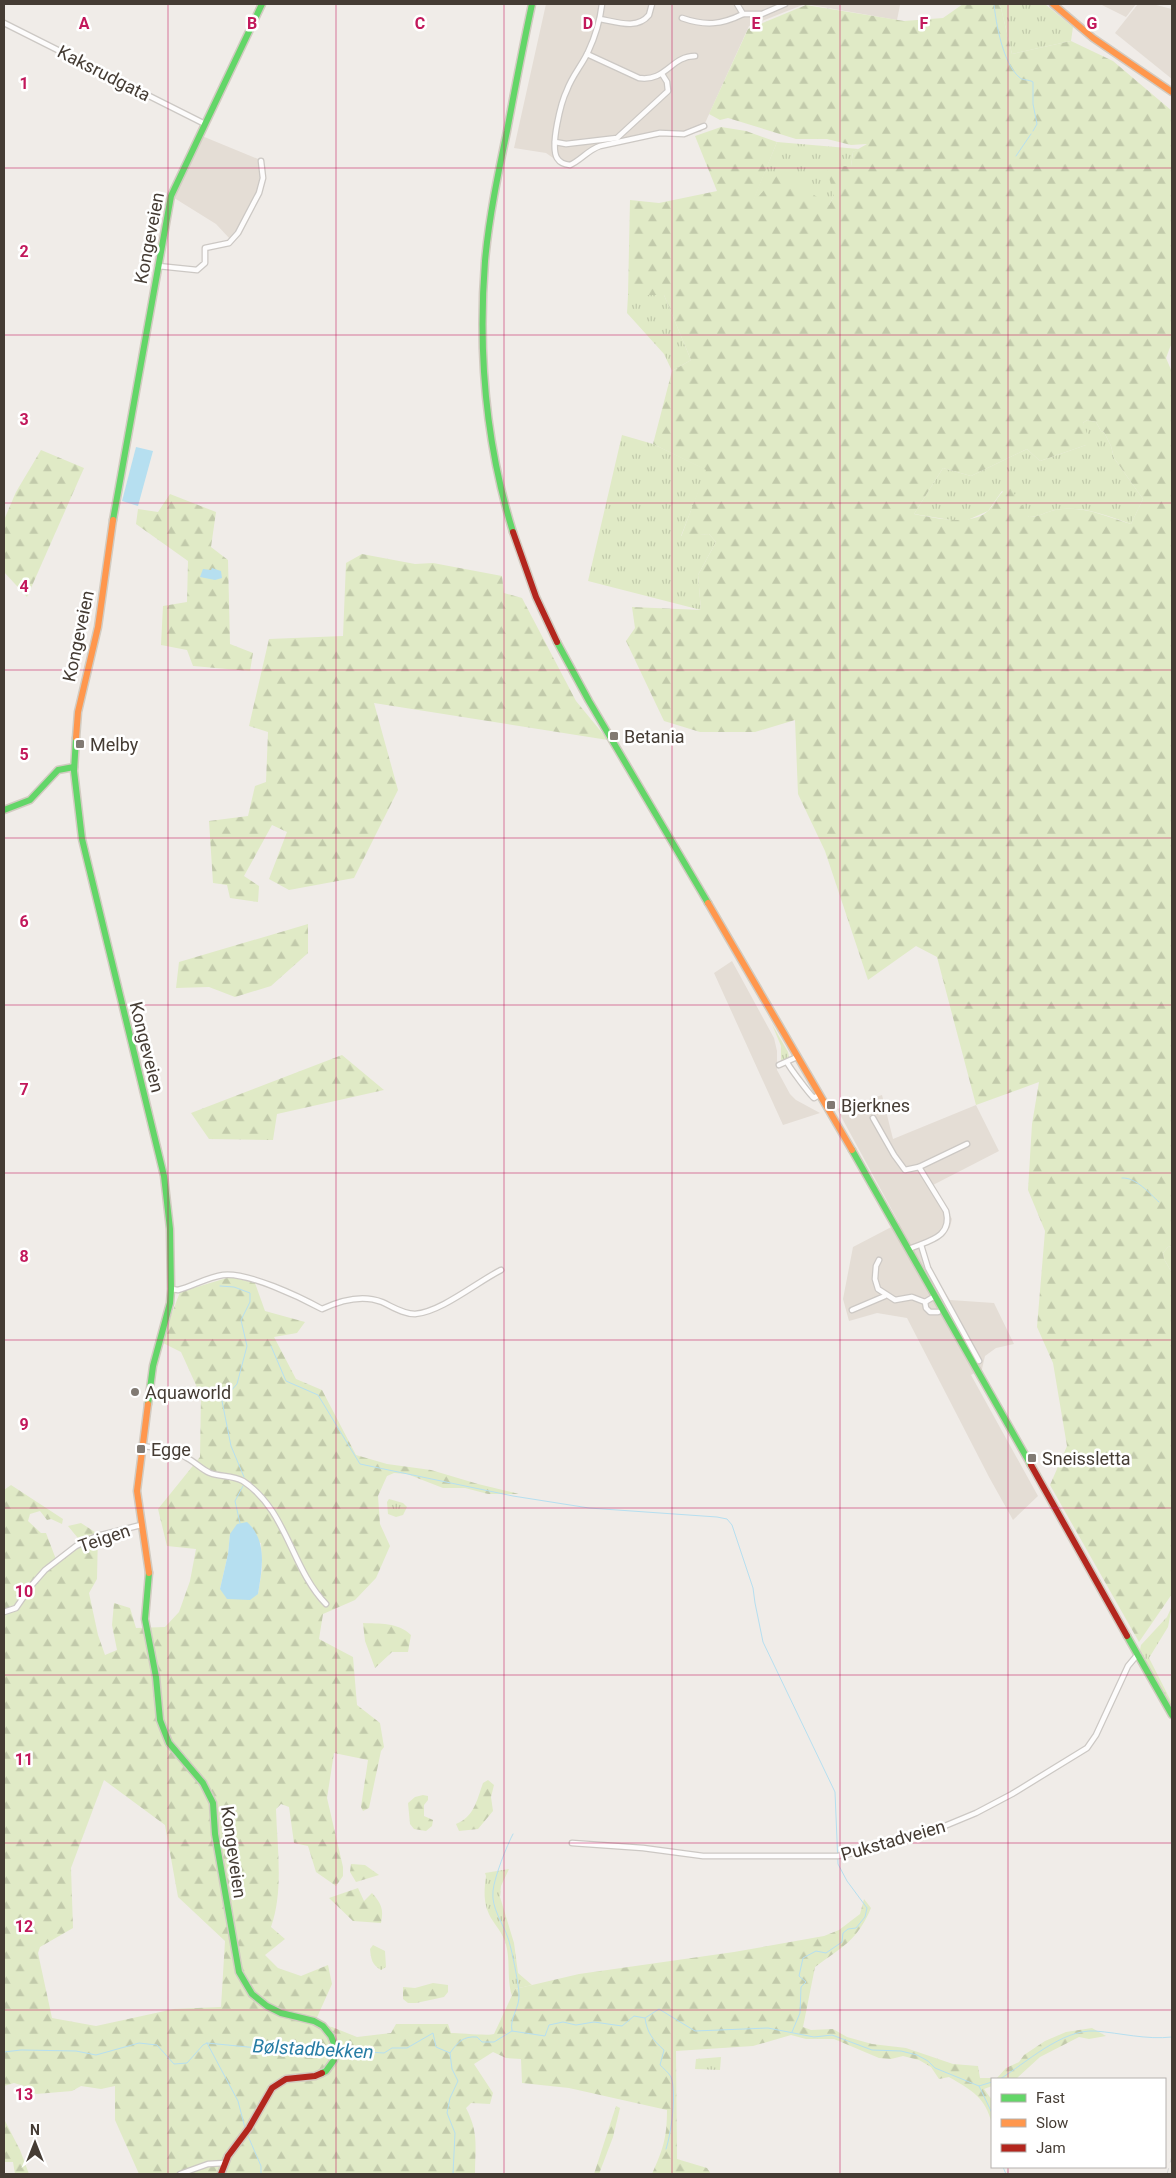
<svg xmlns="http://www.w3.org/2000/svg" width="1176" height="2178" viewBox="0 0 1176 2178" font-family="Roboto,sans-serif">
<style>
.residential{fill:#e4ddd5}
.grass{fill:url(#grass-tufts)}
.forest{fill:url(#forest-firs);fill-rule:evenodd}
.water{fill:#b6dff0}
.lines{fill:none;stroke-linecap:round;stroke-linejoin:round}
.stream{stroke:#b6dff0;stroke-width:1}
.street-casing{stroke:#ccc8c4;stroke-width:7}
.fast-casing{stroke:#d2cbc1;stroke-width:9}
.slow-casing{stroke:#d2cbc1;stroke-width:9}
.jam-casing{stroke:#d2cbc1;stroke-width:9}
.street{stroke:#fdfcfc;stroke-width:4.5}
.fast{stroke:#63d668;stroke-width:6}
.slow{stroke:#ff974d;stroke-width:6}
.jam{stroke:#b3261e;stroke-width:6}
.rail{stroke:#d8d8d7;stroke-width:1;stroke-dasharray:6 6;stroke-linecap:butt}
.grid{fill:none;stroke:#c2185b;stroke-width:1;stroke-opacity:0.55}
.poi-dot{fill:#817a73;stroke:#fff;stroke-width:2}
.labels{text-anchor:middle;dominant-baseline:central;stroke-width:5;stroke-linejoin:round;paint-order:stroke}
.street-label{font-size:18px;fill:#453c34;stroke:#fff}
.poi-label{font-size:18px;fill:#453c34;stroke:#fff;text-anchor:start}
.water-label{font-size:19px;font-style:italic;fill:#277ca4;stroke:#fff}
.grid-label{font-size:16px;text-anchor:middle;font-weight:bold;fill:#c2185b;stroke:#fff;stroke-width:5;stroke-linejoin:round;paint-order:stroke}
</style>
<defs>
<pattern id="grass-tufts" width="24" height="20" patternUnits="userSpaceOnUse" patternTransform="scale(1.25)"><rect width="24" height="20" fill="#e0eac6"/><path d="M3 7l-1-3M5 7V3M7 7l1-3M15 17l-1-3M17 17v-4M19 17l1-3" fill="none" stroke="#c2caab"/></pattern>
<pattern id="forest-firs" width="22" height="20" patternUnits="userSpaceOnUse" patternTransform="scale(1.25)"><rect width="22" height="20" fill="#e0eac6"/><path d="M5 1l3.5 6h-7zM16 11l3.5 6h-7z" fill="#c2caab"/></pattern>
</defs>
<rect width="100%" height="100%" fill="#f0ece8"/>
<g class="residential">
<path d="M546,4h354v1l-3,15 -92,-16 -56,22 -48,106 -44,2 -66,14 -13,14 -12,5 -20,-14 -32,-5z"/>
<path d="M1100,4h36l-10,13z"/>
<path d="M1138,4h14l20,5v70l-57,-46z"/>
<path d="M202,136l61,25 -5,32 -25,47 -3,-1 -14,-15 -45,-28 18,-28z"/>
<path d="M732,961l42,77 3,13v19l13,24 6,6 24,13 -37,12 -69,-152z"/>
<path d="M882,1095l11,44 83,-34 23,46 -66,34 19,34 -2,8 -6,9 -18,9 -2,3 6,21 20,31 44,3 20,41 -18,4 -11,8 -3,13 -11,6 67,121 -25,24 -24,-43 -82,-159 -30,-5 -28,8 -6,-22 10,-52 46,-24 -62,-114z"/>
</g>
<g class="grass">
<path d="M1000,4h45l28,23 -2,14 -59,13z"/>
<path d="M777,142l82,7 -6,3 -2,14 -22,39h-78z"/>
<path d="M628,295h36l27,65 -19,11 -8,-17 -37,-41z"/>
<path d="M1087,420l9,2 5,9 3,1 7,14 3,12 29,41 -12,25c-26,-9 -48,-19 -76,-14 -10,2 -15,7 -26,7l-27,-26 -14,20 -25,11 -49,-8 29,-46 28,8 56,-27 13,12 46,-16 -3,-22z"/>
<path d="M622,435l31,9 54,26 -26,66 28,-2 7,8 -18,33 3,35 -113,-29z"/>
<path d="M708,895l91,156 -93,-155z"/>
<path d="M703,903l85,149 1,5 -5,4 -3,-1v-14l-10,-24z"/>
<path d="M1172,1246v27l-8,-14 -1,-6 5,-6z"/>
<path d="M389,1499l14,4 4,4 -4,8 -7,2 -8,-3 -1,-12z"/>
<path d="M1172,1606l-4,21 -19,31 23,45v6l-32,-59 1,-5 26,-28z"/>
<path d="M509,1869l-8,17 -1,11 14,46 4,30 14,12 -17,4 -3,7c-5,-15 -2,-32 -5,-47 -2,-13 -9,-20 -16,-31 -8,-14 -7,-27 -5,-42l-1,-3z"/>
<path d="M373,1945l12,6 1,16 -5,3c-9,-5 -10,-11 -11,-21z"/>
<path d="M721,2057l-1,13 -25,-1 1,-10z"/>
</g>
<g class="forest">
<path d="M963,4h37l12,50 59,-13 42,20 59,50v231l-6,16 6,14v874l-4,1 -5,6 1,6 8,14v321l-33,48 -89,-157 17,-39 -14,-83 -16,-36 8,-96 -17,-41 4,-66 7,-42 -63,23 -39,-148 -21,-11 -48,34 -43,-129 -27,-57 -3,-74 -40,12h-55l-36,-11 -38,-80 9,-13 -3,-21 69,3 -3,-35 18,-33 -7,-8 -28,3 25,-67 -53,-26 19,-73 19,-11 -27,-65h-36l2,-95 29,3 58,-12 -22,-55 26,-9 25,4 31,11 -25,62 28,-32 49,33 5,-9 -8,-30h25l2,-14 14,-8 -16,1 -24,-6h-31l-68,-21 -8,2 -11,-6 39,-85 58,-24 98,16 39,-3zM1087,420l9,2 5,9 3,1 7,14 3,12 29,41 -12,25c-28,-8 -46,-19 -76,-14 -10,2 -15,7 -26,7l-19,-30c-11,5 -13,14 -21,23 -16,17 -55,8 -75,4l29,-46 28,8 56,-27 13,12 46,-16 3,-6 -6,-16z"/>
<path d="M41,450l43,18 -57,129 -23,-25v-52l12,-28z"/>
<path d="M170,494l46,18 -5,35 17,13 2,84 23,9 -3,18 -57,-5 -6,-16 -26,-5 2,-39 24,-4 1,-41 -52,-37 2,-15 20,3z"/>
<path d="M362,554l53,10 18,-1 69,13 2,17 18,5 54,103 32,39 -234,-37 24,87 -44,88 -65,12 -20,-11 18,-47 -15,-7 -28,51 15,10 -1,16 -28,-4 -3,-13 -14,-2 -4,-62 39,-5 7,-30 11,-4 2,-50 -19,-6 20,-87 74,-3 3,-73z"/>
<path d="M308,924v29l-37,33 -36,11 -26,-10 -33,1 3,-26z"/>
<path d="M342,1055l42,35 -107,24 -4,26 -64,-1 -18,-26z"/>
<path d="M230,1277l25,6 10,28 40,11 -8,11 -23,4 22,42 26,11 34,65 31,9 44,6 47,14 41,10h-31l-23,-6h-22l-36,-14 -13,-1 -7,3 -9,20 2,28 10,22 -14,32 -21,22 -32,14 -4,25 34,18 4,48 23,18 4,24 -3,4 -12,57 -6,3 -2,-4 7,-47 -34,-7 -7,45 16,69v9l-7,10 -20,-14 -8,-26 -14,-3 -5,-36 -8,-3 -5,5c1,38 8,81 -5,118l14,12 -20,16 13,13 23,8 27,-11 4,19 -18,40 18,3 25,10 34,-4 5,-9h52l3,9c8,0 38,3 43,1l21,-45 64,-15 155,-22 90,-16 15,-6 21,-16 4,-15 7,9c-14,33 -29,39 -56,59l-12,60 8,3 22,-1 14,8 25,7 34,4 47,16 25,2 2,12h17l9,-10 13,-6 5,-7 21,-14 21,-9 26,-4 14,8 -17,3 -10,-2 -39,20 -23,21 -25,1v7l-8,3 8,11v24c-7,-27 -19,-33 -43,-47l-10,2 -8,-12 -12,-7 -16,-4 -12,3 -12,-1 -45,-19h-28l-15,-4 -38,11 -77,5 1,108 30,9 4,6h-59c11,-25 15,-36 15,-64l-98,-22 -47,-5 -1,-24 -15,-1 -13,-6 -19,12 19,29 -3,11 -19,-1 -5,5c13,25 9,39 9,66h-336l-24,-54v-34l-14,3 -20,-3 -9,5 -36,3 -12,-8 -10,-3 -10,3v-596l7,-5 52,34 -1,5 -11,-5 -4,1 -7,-9 -10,3 -2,7 13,12h5l11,29 25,-19 -14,-17 13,-3 17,11 -1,45 -8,14 9,42 7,20 12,-5 -5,-25 2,-22 16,5 6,20 29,-1 14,-15 11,-31 6,-32 -29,-3 -9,-37 42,-52 1,-61 -20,-44 -20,-10 19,-50zM230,1534l31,9 1,26 -4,25 -38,-5 8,-35zM104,1780l61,45 13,72 47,44 -4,66 -47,2 -78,17 -44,-8 -14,-65 2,-6 33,-19 -2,-60z"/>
<path d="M363,1623c16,1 35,-1 48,12l-3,17h-16l-17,16 -10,-27z"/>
<path d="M488,1780l6,5 -3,12 2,14 -15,18 -19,2 -3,-7c18,-7 21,-24 27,-41z"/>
<path d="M423,1795l5,1v4l-4,5v11l9,4 -1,6 -6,5 -12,-2 -4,-5 -2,-21 7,-6z"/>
<path d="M351,1864l14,1 14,10 -23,7 -6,-10z"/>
<path d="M358,1888l6,13 8,-8c9,10 12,16 9,30l-28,-2 -24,-23z"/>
<path d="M433,1983l15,2v7l-4,5 -28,6h-8l-5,-4v-12l12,1z"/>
<path d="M616,2106l4,2 -7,29 -14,37h-5z"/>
<path d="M4,2119l16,31 9,24h-14l-2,-12h-9z"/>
</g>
<g class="water">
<path d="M136,447l17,4 -15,55 -16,-5z"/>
<path d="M212,568l9,3 1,7 -7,2 -15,-3 3,-8 8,1z"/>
<path d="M247,1522c21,19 15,47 11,72l-8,6 -23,-1 -7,-10 8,-35 2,-20 7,-10z"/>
</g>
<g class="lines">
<g class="stream">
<path d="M994,4c2,20 9,59 25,73 4,4 9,2 14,5v22l4,20 -4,7"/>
<path d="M1016,156l15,-22"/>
<path d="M1122,1178c14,-1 28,16 37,24"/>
<path d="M220,1286l14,1 16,6v9l-9,18 6,26 -10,38 -15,17 9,45 13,31"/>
<path d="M271,1346l15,35 32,14 42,69 153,32 76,12 128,9 10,2 5,6 21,63 2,15 8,39 72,150 3,72 9,17 20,27 -2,9 -9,11 -8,1 -5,4 -1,9 -16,11 -10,-2 -13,7 -4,18 7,6 -5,5 -1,26 -8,19"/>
<path d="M240,1523l-5,-22 8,-15"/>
<path d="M645,2018c2,15 8,22 19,32l-4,15c3,3 9,8 11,12 6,16 0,57 -5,72"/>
<path d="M512,2031c-3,-13 8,-23 7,-37 0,-9 -8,-48 -11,-56 -5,-15 -17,-30 -15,-47 1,-13 14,-46 20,-57"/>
<path d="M207,2043l31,58 7,27"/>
<path d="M337,2050l47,3 8,-5h15l26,-15 3,14 14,6c8,-11 13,-17 27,-16l5,5h12l18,-11 33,5 4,-11 14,-3 13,3 18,-3 28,4 12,-10 11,2 14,-9 36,22 73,-3 46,9 18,-2 40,15 29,1 16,4 11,6 7,7 44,18 13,-4"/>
<path d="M4,2052l17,-2 55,1 20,4 43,-12 18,2 17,19 13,-1 16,-18 4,-2 102,10 24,-2"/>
<path d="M450,2053l2,16 6,12 -8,17 -3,15 8,20 -2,41"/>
<path d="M1000,2079c26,-16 62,-50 95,-48 26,2 51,9 77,6"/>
<path d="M979,2086l13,27"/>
<path d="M248,2136l13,30v8"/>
<path d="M1003,2167l3,7"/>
</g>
<defs>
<g id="street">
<path d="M602,4c-2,17 -7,33 -14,48 -6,13 -16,24 -21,38 -6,12 -17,56 -10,68 3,5 7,6 13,7 11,-5 18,-15 30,-19l60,-13 24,1 20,-8"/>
<path d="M737,4l6,10h19l23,-10"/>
<path d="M682,18c23,8 39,7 61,-4"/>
<path d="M600,19c17,3 37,11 49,-4l3,-11"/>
<path d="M4,23l201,101"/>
<path d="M587,54l52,24c27,4 32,-22 56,-22"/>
<path d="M555,142l11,2 51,-6 51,-47 -1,-9 -5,-8"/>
<path d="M158,266l39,4 8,-7v-15l24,-5 9,-10 21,-40 4,-15 -2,-17"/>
<path d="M787,1062c2,5 24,34 27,36l5,-3"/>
<path d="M779,1065l18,-8"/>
<path d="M873,1118l21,37 11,15 14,-3 48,-23"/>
<path d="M921,1245l7,23 51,93"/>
<path d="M909,1249c18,-8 44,-11 37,-38l-27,-44"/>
<path d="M879,1260l-3,6 -1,13 3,10 17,11 17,-3 13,5 10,-6"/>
<path d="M171,1289l7,1c15,-4 30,-13 45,-15 25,-3 77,22 99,34 19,-9 40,-15 60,-7 11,5 21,12 33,12 26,-2 62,-32 86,-44"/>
<path d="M925,1302l1,6 4,4h8"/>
<path d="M852,1310l33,-14"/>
<path d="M143,1446c15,2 31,4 44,12 8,4 14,11 23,15 10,4 23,2 33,8 44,29 48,87 83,123"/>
<path d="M4,1612l12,-4 15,-22 14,-16 31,-24 21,-10 44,-11"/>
<path d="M572,1843l71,5 60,8h135l35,-7 62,-19 41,-17 36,-19 75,-46 9,-13 32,-69 10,-12"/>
<path d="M180,2174l28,-10 17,-1"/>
</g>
<g id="fast">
<path d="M113,520l58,-324 91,-192"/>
<path d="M513,532c-27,-87 -35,-180 -28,-271 4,-44 13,-87 22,-130 8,-43 16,-85 25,-127"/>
<path d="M557,642l32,59 119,202"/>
<path d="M76,738l-2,33 8,68 82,337 6,53 1,60 -1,14 -17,63 -5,38"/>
<path d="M4,810l26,-10 28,-30 16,-3"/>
<path d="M852,1150l179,315"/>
<path d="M149,1573l-4,46 11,58 4,43 9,23 34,40 10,20 2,31 24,138 13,22 15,12 14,7 33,8 9,5 8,10 4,10 -1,14 -8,11 -4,2"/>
<path d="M1127,1636l45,79"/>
</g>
<g id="slow">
<path d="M1053,4l40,34 79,54"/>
<path d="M76,738l2,-26 20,-85 15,-107"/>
<path d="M708,903l144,247"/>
<path d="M148,1404l-11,87 12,82"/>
</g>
<g id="jam">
<path d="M513,532l23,65 21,45"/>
<path d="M1031,1465l96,171"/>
<path d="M221,2174l7,-18 21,-28 23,-40 14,-9 29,-3 7,-3"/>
</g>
</defs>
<use href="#street" class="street-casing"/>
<use href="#fast" class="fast-casing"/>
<use href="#slow" class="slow-casing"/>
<use href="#jam" class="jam-casing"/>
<use href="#street" class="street"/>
<use href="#fast" class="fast"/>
<use href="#slow" class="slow"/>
<use href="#jam" class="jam"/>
<path class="rail" d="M1167,2174l5,-18"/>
</g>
<path class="grid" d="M168,4v2170M336,4v2170M504,4v2170M672,4v2170M840,4v2170M1008,4v2075M4,168h1168M4,335h1168M4,503h1168M4,670h1168M4,838h1168M4,1005h1168M4,1173h1168M4,1340h1168M4,1508h1168M4,1675h1168M4,1843h1168M4,2010h1168M1008,2167v7"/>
<g class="poi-dot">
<rect x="609" y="731" width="10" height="10" rx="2.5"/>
<rect x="75" y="739" width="10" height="10" rx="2.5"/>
<rect x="826" y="1100" width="10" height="10" rx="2.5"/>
<circle cx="135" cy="1392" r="5"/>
<rect x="136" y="1444" width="10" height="10" rx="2.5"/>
<rect x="1027" y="1453" width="10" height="10" rx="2.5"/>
</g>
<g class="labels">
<g class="street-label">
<text transform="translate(104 73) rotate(27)">Kaksrudgata</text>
<text transform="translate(149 238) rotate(-79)">Kongeveien</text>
<text transform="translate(78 636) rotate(-78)">Kongeveien</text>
<text transform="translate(147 1047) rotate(76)">Kongeveien</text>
<text transform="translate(104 1538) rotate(-19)">Teigen</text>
<text transform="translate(893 1840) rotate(-16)">Pukstadveien</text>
<text transform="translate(234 1852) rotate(82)">Kongeveien</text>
</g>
<g class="poi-label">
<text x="624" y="736">Betania</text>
<text x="90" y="744">Melby</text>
<text x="841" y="1105">Bjerknes</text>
<text x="145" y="1392">Aquaworld</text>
<text x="151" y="1449">Egge</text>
<text x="1042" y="1458">Sneissletta</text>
</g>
<g class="water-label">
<text transform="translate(313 2049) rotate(3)">Bølstadbekken</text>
</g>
</g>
<g class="grid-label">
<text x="84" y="29">A</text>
<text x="252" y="29">B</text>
<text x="420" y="29">C</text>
<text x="588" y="29">D</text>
<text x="756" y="29">E</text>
<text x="924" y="29">F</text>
<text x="1092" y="29">G</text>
<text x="24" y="89">1</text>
<text x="24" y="257">2</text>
<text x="24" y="425">3</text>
<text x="24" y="592">4</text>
<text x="24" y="760">5</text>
<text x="24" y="927">6</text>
<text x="24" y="1095">7</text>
<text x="24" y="1262">8</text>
<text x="24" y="1430">9</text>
<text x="24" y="1597">10</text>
<text x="24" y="1765">11</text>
<text x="24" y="1932">12</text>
<text x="24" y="2100">13</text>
</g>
<rect width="1176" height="2178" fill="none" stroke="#453c34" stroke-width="10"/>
<rect x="991" y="2078" width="175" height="90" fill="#ffffff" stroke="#b5b1ae"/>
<rect x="1001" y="2094" width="25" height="8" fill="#63d668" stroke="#b5b1ae"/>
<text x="1036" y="2103" font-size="15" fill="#453c34">Fast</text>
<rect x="1001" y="2119" width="25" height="8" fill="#ff974d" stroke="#b5b1ae"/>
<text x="1036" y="2128" font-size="15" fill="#453c34">Slow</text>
<rect x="1001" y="2144" width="25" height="8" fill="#b3261e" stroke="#b5b1ae"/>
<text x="1036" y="2153" font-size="15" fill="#453c34">Jam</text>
<g transform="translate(35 2143)" stroke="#ffffff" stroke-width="4" paint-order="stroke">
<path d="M0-4L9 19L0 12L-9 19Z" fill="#453c34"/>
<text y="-8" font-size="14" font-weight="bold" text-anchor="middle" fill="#453c34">N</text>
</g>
</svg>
